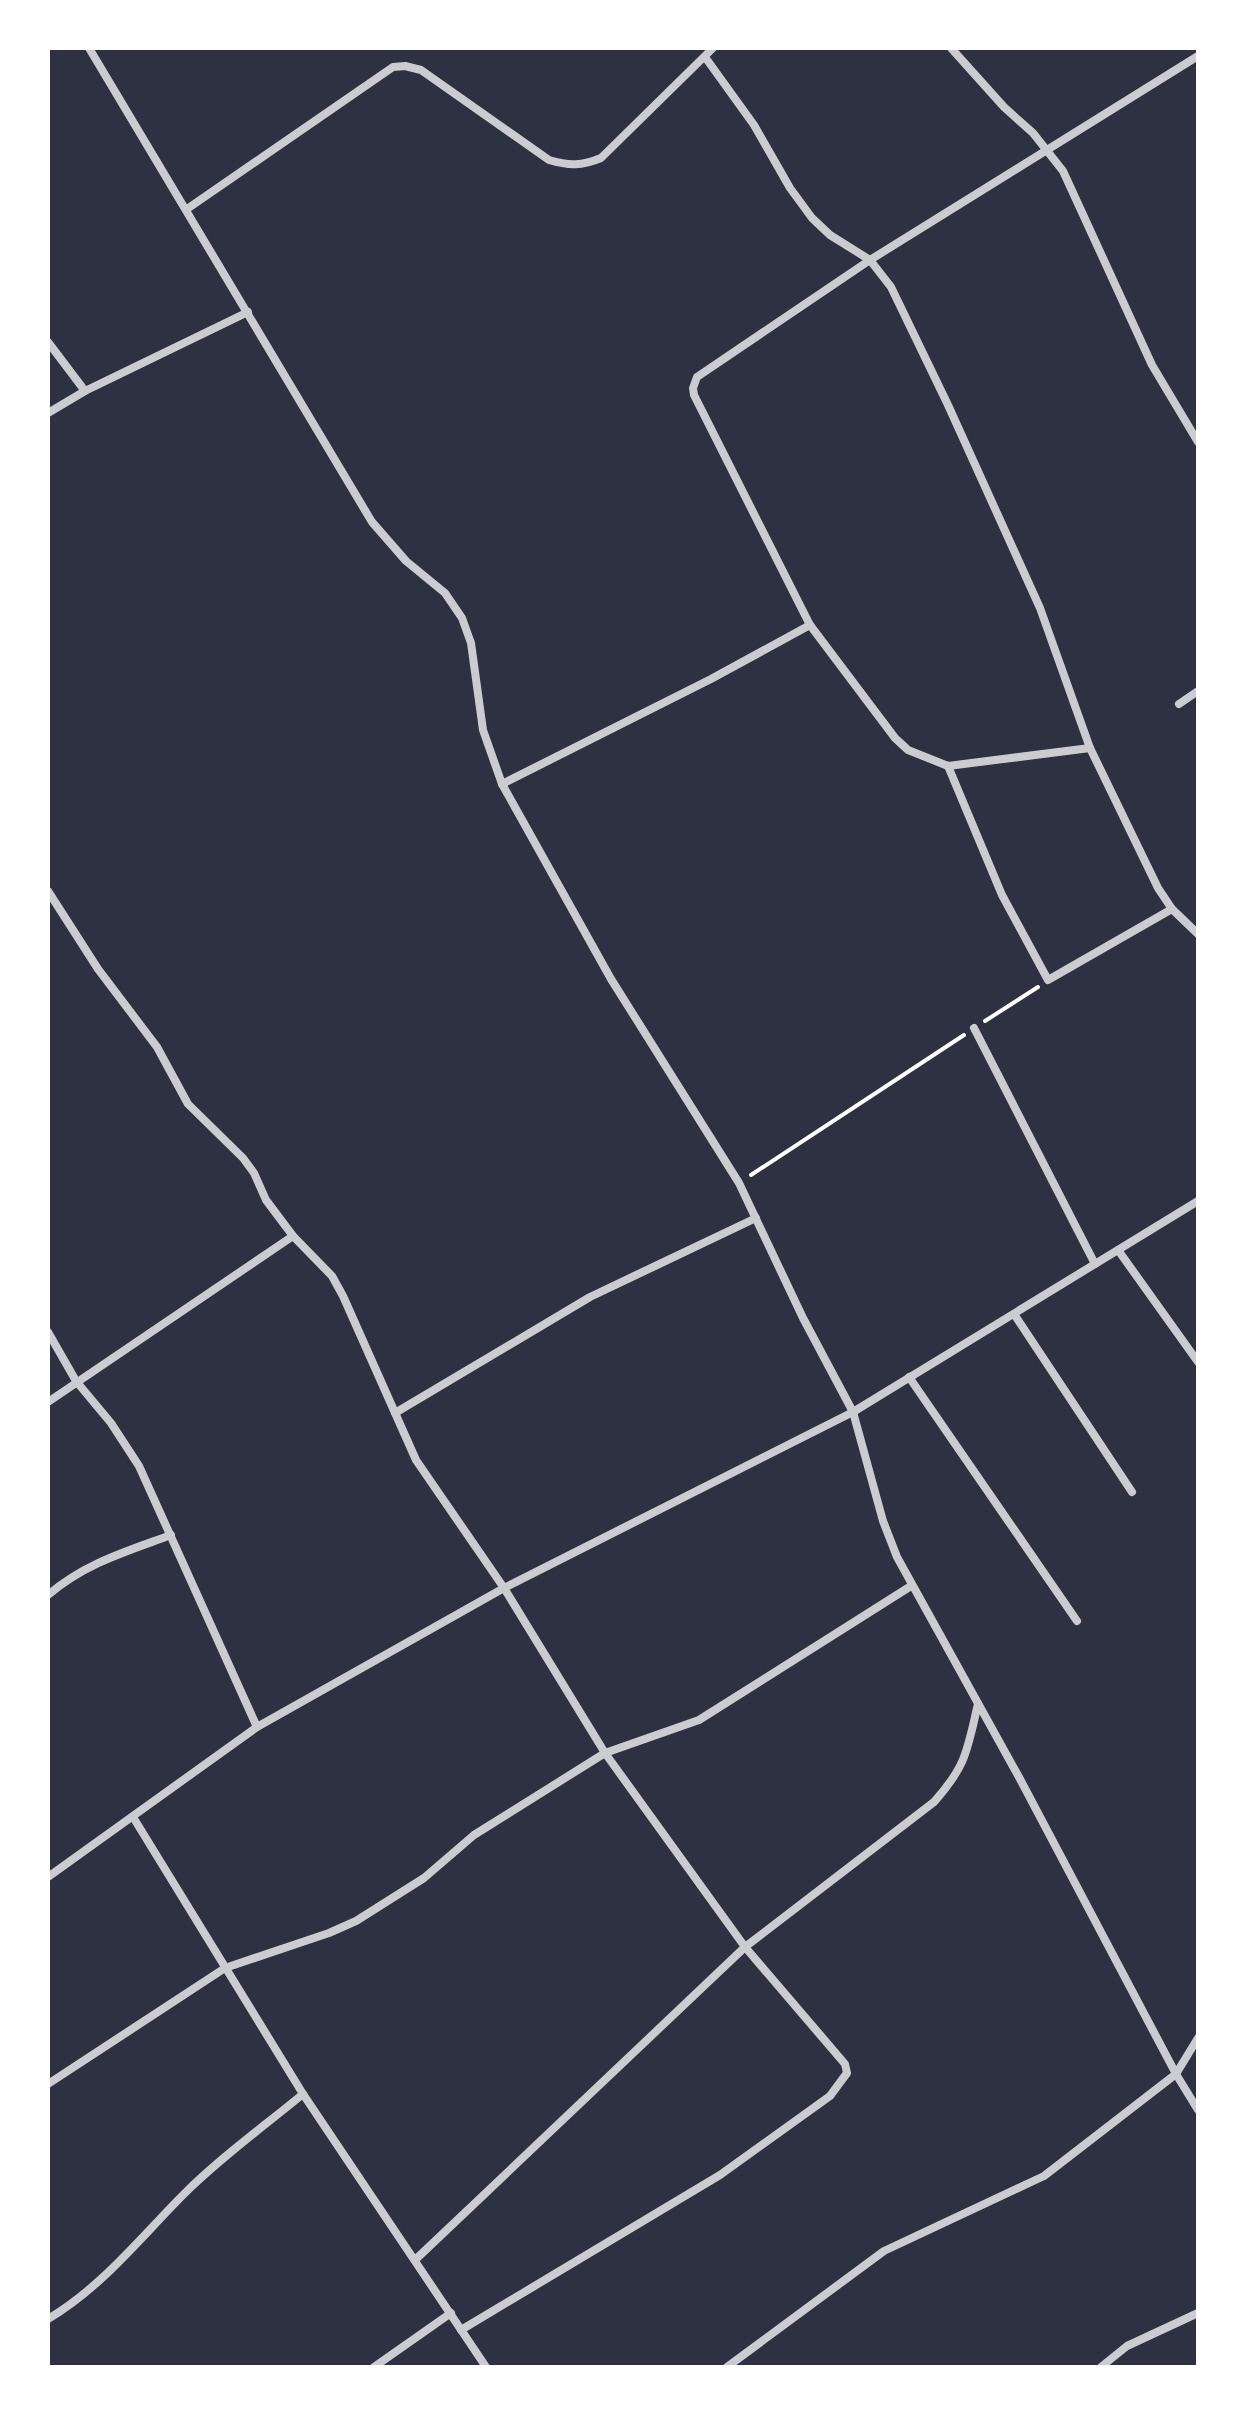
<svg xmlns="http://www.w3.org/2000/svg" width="1246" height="2415" viewBox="0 0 1246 2415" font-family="'Sofia Sans Condensed',sans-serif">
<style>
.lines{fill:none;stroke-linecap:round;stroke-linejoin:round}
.path{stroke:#fff;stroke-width:4}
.minor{stroke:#caccd0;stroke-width:8}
</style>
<rect width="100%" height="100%" fill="#2d3142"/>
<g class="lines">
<g class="path">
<path d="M985,1021l53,-34"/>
<path d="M751,1175l213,-140"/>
</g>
<g class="minor">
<path d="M89,48l283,474 34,39 39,32 17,25 9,25 12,87 19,54 109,195 128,204 64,135 50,94 30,109 14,36 123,222 156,295 22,36"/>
<path d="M951,48l53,59 29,26 30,38 89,194 46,77"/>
<path d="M705,57l49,68 36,63 22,30 18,17 40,25 21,27 57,118 92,203 50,140 68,140 14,21 26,25"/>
<path d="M187,209l206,-142 12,-1 16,4 128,90c20,6 33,6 52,-2l112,-110"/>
<path d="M48,342l37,49"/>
<path d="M48,413l37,-22 163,-79"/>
<path d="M1179,704l19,-13"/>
<path d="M1090,748l-142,18 -40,-16 -13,-12 -85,-113 -116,-230 -1,-7 4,-11 173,-117 328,-204"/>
<path d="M948,766l54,129 46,85 124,-71"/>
<path d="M502,784l209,-105 99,-54"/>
<path d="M48,891l50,78 59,78 31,57 55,54 11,15 12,27 27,36 39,40 11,20 73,164 88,128 101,165 140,194 100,117 2,9 -17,23 -110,79 -259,155"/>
<path d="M974,1028l121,236"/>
<path d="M1118,1250l80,112"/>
<path d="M1014,1314l118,178"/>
<path d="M48,1332l28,49 35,42 28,43 118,261"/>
<path d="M909,1377l168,244"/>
<path d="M48,1402l245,-166"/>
<path d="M395,1413l195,-116 166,-79"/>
<path d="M48,1595c38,-32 77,-43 123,-60"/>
<path d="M133,1817l170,277 183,273"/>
<path d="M48,1877l209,-150 247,-139 349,-176 345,-211"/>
<path d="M48,2084l177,-116 104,-35 27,-12 68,-43 50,-43 131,-82 94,-33 212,-134"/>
<path d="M415,2260l330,-313 189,-145c33,-37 33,-52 44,-98"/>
<path d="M48,2319c54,-32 92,-81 136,-125 36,-36 79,-67 119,-100"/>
<path d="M374,2367l77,-54"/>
<path d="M727,2367l157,-116 160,-75 132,-102 22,-36"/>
<path d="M1101,2367l26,-21 71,-33"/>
</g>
</g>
<rect width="1246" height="2415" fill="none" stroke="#ffffff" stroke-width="100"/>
</svg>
